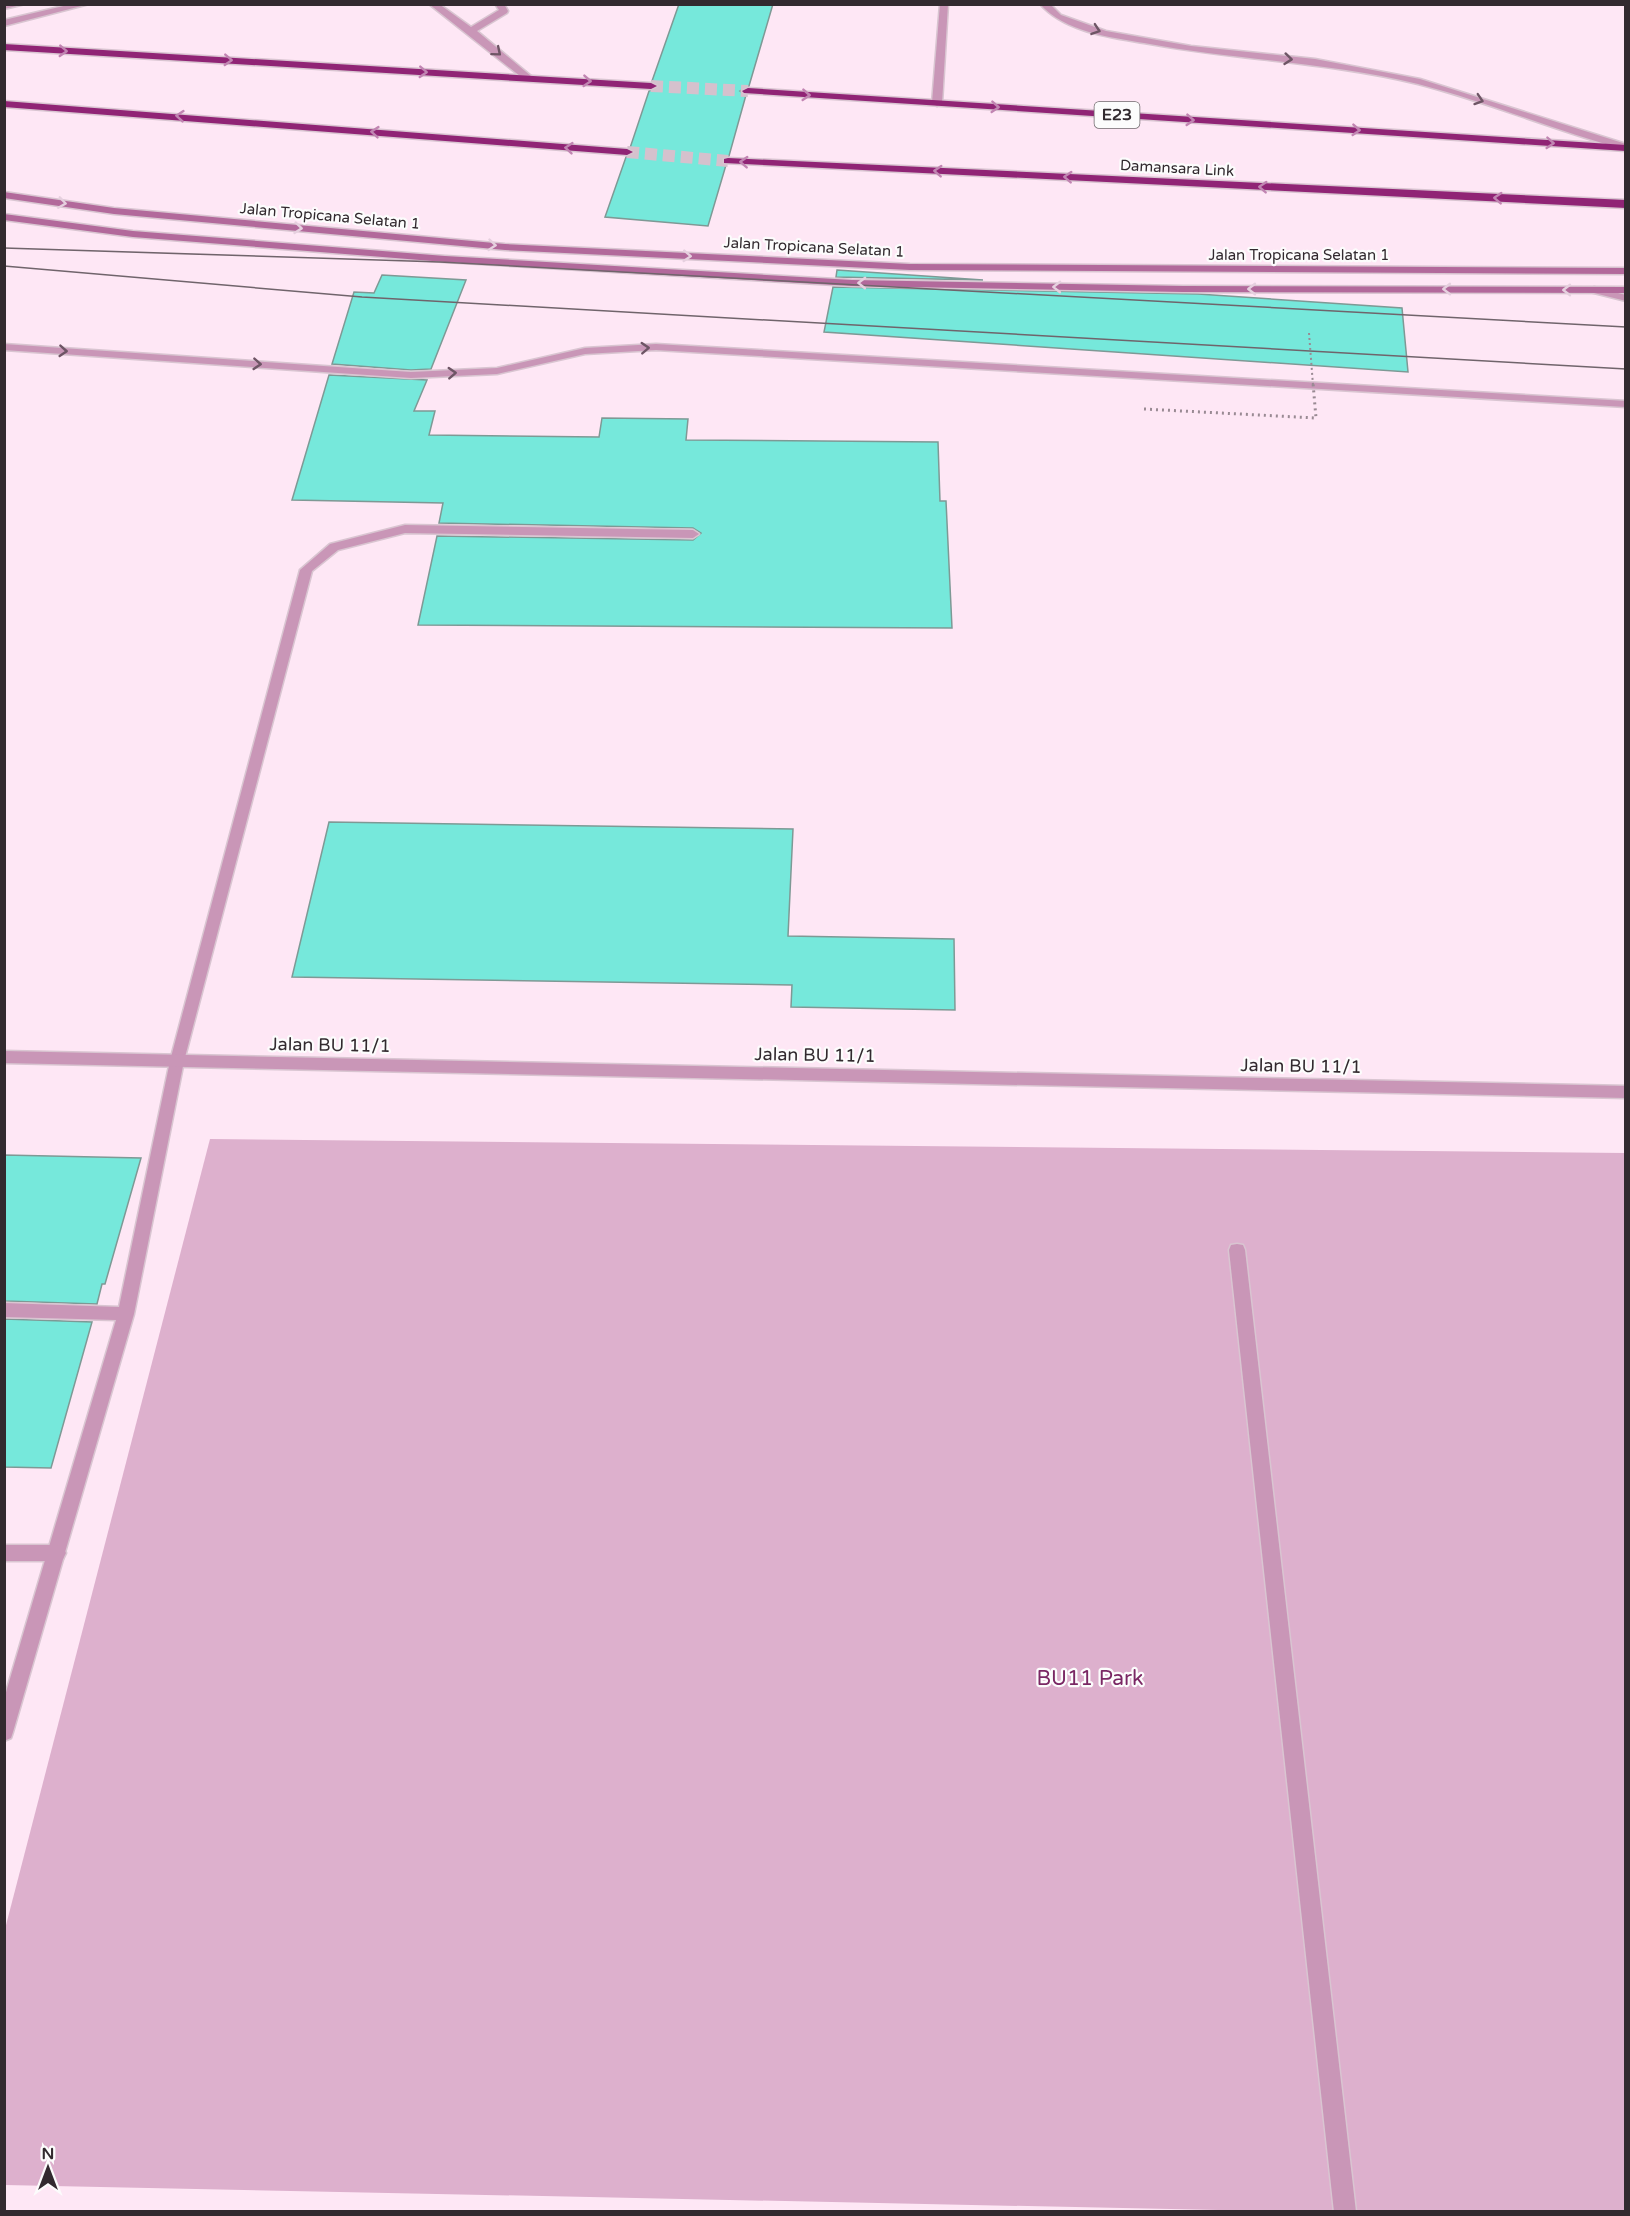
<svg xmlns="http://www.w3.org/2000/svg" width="1630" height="2216" viewBox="0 0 1630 2216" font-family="'Varela Round',sans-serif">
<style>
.green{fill:#ddb0cd}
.building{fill:#76e8db;stroke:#7e9995;stroke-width:1.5}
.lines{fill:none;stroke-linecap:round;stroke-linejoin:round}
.highway-tunnel{stroke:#d5c1cd;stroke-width:12;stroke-dasharray:12 6;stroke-linecap:butt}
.lane-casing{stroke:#d9c5d1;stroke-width:3}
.street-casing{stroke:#d9c5d1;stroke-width:3}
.secondary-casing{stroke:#d9c5d1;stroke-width:3}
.highway-casing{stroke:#d9c5d1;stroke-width:3}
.lane{fill:#c996b7;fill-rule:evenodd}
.street{fill:#c996b7;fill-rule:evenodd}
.secondary{fill:#b2699b;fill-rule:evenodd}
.highway{fill:#902475;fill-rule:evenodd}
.tram{stroke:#70646b;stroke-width:1.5}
.path-bridge-far1{stroke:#998a93;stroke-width:2;stroke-dasharray:2 3;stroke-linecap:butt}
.path-bridge{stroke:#998a93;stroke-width:3;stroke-dasharray:2 4;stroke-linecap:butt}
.oneway{stroke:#6e5565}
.oneway2{stroke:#c185b2}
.oneway3{stroke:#e6d0df}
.labels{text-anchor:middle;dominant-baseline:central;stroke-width:4.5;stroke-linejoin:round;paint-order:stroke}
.far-street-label{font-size:15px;fill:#322a2f;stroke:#fcfcfc}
.shield{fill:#fcfcfc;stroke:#6f696c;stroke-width:1.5}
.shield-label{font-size:16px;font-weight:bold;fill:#322a2f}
.street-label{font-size:18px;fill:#322a2f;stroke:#fcfcfc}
.near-park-label{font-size:21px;fill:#7a2764;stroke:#fcfcfc}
</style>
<rect width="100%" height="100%" fill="#fee7f5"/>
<path class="green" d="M210,1139l1415,14v1058h-359l-1261,-26v-256z"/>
<g class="building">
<path d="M679,4h94l-24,82 -9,5 6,4 -17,61 -7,3v6h4l-18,61 -103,-9 21,-60 9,-4 -5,-5 19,-57 10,-4 -7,-6z"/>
<path d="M837,270l146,10 -147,-3z"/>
<path d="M382,275l84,5 -35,89 -20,1 -79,-6 22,-72 20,1z"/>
<path d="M833,287l365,7 204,14 6,64 -584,-40z"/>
<path d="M329,375l98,5 -13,31h21l-6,24 170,2 3,-19 86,1 -2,21 252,2 2,59h6l6,127 -534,-3 19,-89 256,4 8,-7 -8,-5 -254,-5 4,-20 -151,-3z"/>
<path d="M329,822l464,7 -5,107 166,3 1,71 -164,-3 1,-22 -500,-8z"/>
<path d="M4,1155l137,3 -36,126h-3l-5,20 -93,-3z"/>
<path d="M4,1319l88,3 -41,146 -47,-1z"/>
</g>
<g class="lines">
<g class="highway-tunnel">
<path d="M651,86l97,5"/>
<path d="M627,152l101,9"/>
</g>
<defs>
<g id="lane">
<path d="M4,4h21l-21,5z"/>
<path d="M72,4h17l-85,22v-6z"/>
<path d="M429,4h10l32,23 28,-17 -4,-6h9l4,7 -1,2 -30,18 54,45v4h-6z"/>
<path d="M940,4h8l-6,99 -5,3 -5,-3z"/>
<path d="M1040,4h10l11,11 45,16 85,15 124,13 105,20 206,65v6c-70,-19 -138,-48 -208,-66 -90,-22 -183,-24 -274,-41 -35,-6 -79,-11 -104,-39z"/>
<path d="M1594,287l32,8v6l-36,-9 -1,-2z"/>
<path d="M4,344l407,28 86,-4 88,-20 71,-4 970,57v6l-970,-57 -71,4 -88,20 -86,4 -407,-28z"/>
<path d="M405,525l288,5 6,4 -6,4 -288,-5 -67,17 -26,21 -128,490 -50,253 -121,418 -2,6 -7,3v-42l112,-379 -112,-3v-14l115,4 51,-246 130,-491 30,-26z"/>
<path d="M1237,1244l6,1 2,5 111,962h-22l-105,-962 2,-5z"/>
</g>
<g id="street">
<path d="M4,1051l1622,35v12l-1622,-35z"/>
<path d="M4,1545h53l6,2 3,6 -3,6 -6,2h-53z"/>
</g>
<g id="secondary">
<path d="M4,192l110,16 391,36 405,20 716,4v6l-716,-4 -405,-20 -391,-36 -110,-16z"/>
<path d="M4,214l129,17 312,25 407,24 331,6 443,1v6l-443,-1 -331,-6 -407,-24 -312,-25 -129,-17z"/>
</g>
<g id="highway">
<path d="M4,44l647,39 6,3 -6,3 -647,-39z"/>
<path d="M748,88l878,57v6l-882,-58 -2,-2z"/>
<path d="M4,101l623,48 6,3 -6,3 -623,-48z"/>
<path d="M728,158l898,42v8l-902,-45v-4z"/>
</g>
</defs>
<use href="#lane" class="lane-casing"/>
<use href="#street" class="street-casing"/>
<use href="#secondary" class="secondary-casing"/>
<use href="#highway" class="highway-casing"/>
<use href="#lane" class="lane"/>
<use href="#street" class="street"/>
<use href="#secondary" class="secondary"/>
<use href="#highway" class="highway"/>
<g class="tram">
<path d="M4,248l436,14 1186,65"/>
<path d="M4,266l358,31 1264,72"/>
</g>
<path class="path-bridge-far1" d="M1309,333l4,52"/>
<path class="path-bridge" d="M1144,409l172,9 -3,-35"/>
</g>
<defs><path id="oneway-chevron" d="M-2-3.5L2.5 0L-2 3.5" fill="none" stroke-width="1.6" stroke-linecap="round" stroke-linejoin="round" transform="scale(1.5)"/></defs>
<g class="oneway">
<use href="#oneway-chevron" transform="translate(1096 30) rotate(19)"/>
<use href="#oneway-chevron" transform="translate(497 52) rotate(40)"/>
<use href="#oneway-chevron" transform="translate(1288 59) rotate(6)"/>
<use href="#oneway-chevron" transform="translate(1479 100) rotate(18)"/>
<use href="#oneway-chevron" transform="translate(645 348) rotate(-3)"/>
<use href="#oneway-chevron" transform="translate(63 351) rotate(4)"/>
<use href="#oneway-chevron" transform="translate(257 364) rotate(4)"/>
<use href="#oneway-chevron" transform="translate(452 373) rotate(-3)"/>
</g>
<g class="oneway2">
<use href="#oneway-chevron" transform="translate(63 51) rotate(3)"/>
<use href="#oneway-chevron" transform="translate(228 60) rotate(3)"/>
<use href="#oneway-chevron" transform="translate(423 72) rotate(3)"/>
<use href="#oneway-chevron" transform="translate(587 81) rotate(4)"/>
<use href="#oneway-chevron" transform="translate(806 95) rotate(4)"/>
<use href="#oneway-chevron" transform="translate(995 107) rotate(4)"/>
<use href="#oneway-chevron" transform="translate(180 116) rotate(-175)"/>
<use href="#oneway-chevron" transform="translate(1190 120) rotate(4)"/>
<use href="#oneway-chevron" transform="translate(1356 130) rotate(4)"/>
<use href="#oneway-chevron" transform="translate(375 132) rotate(-175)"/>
<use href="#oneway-chevron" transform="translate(1550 143) rotate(4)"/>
<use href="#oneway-chevron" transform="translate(569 148) rotate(-175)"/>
<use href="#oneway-chevron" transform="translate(744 162) rotate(-177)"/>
<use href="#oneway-chevron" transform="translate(938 171) rotate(-177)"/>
<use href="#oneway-chevron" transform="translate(1068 177) rotate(-177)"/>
<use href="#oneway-chevron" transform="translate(1263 187) rotate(-177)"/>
<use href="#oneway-chevron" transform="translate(1498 198) rotate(-177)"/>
</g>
<g class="oneway3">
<use href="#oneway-chevron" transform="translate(62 203) rotate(8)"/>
<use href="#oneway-chevron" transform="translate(298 228) rotate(6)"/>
<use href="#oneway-chevron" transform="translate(492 245) rotate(5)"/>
<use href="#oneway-chevron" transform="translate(687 256) rotate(3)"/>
<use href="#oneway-chevron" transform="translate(862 283) rotate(-179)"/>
<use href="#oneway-chevron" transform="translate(1057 287) rotate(-179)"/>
<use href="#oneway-chevron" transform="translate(1252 289) rotate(-180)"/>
<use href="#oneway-chevron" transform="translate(1447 289) rotate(-180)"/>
<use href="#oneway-chevron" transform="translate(1567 290) rotate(-180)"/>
</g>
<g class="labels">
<g class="far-street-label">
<text transform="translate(1177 168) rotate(3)">Damansara Link</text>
<text transform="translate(330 216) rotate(5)">Jalan Tropicana Selatan 1</text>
<text transform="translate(814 247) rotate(3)">Jalan Tropicana Selatan 1</text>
<text x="1299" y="255">Jalan Tropicana Selatan 1</text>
</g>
<rect class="shield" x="1094.5" y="102" width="45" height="26" rx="4.5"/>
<g class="shield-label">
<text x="1117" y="115">E23</text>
</g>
<g class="street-label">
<text transform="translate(330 1045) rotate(1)">Jalan BU 11/1</text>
<text transform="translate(815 1055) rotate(1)">Jalan BU 11/1</text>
<text transform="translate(1301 1066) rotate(1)">Jalan BU 11/1</text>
</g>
<g class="near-park-label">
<text x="1090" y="1678">BU11 Park</text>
</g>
</g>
<rect width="1630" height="2216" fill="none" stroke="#322a2f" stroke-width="12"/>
<g transform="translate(48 2168)" stroke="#fcfcfc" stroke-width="4.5" paint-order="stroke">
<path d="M0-4.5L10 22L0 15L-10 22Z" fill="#322a2f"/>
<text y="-9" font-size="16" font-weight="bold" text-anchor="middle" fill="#322a2f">N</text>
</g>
</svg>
